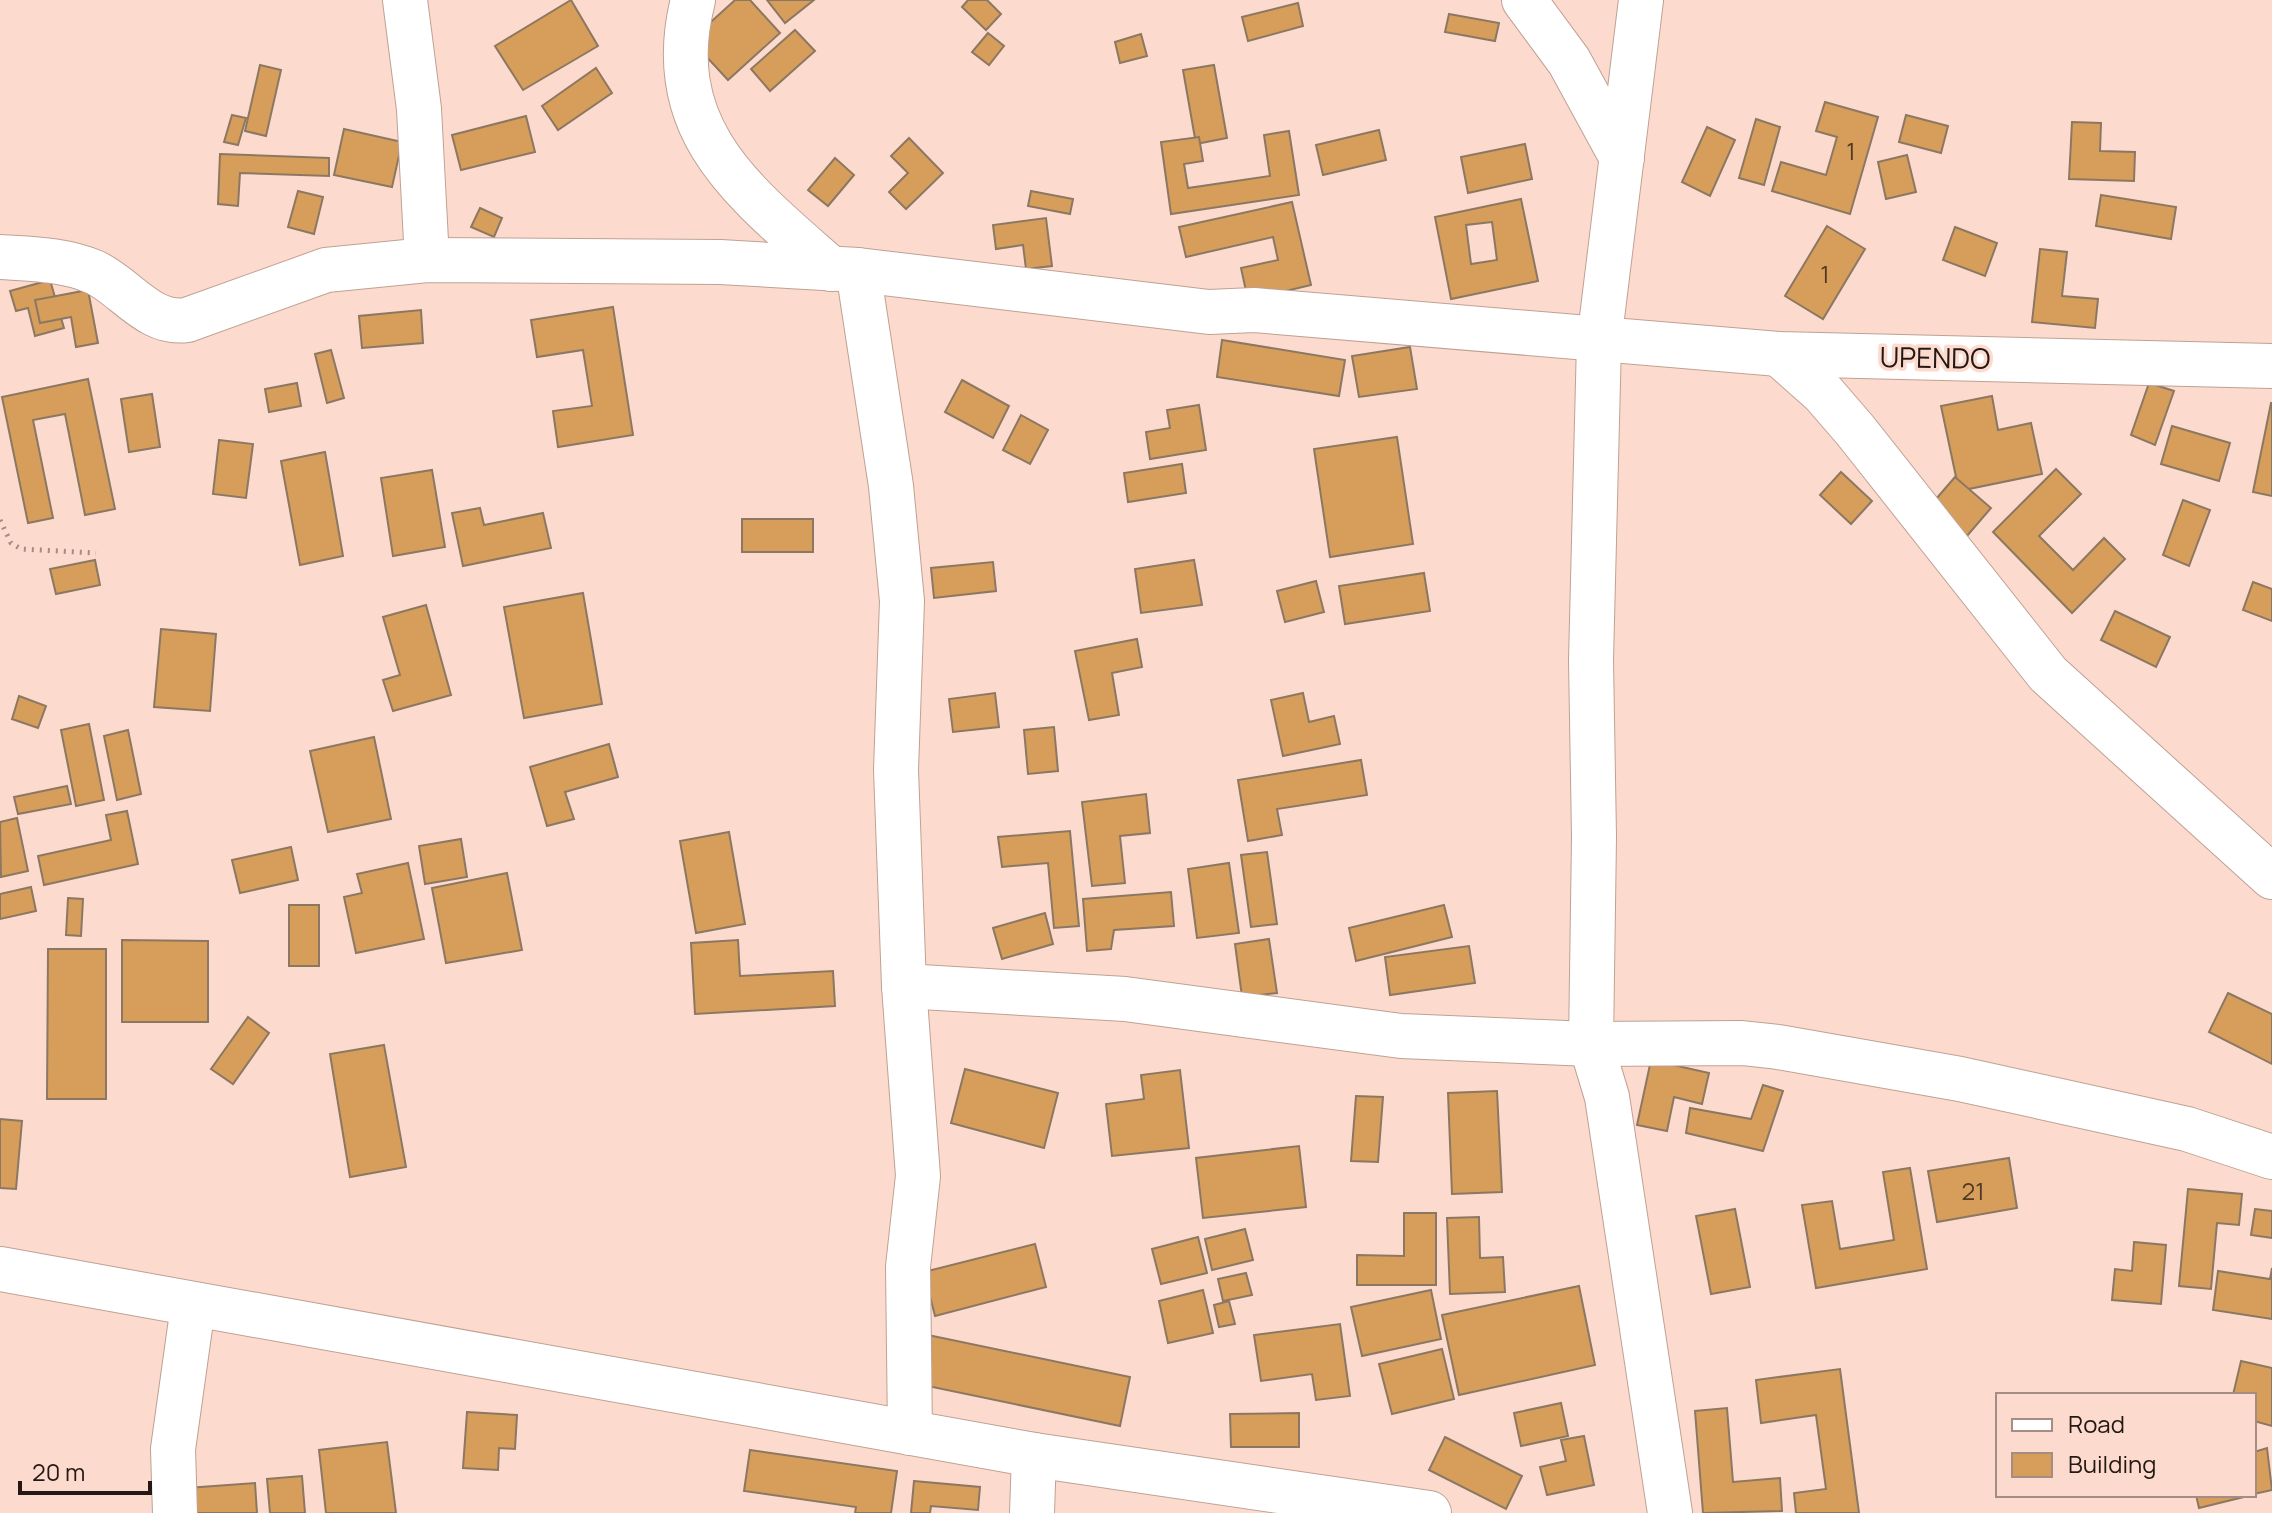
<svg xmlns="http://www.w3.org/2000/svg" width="2272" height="1513" viewBox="0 0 2272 1513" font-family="Manrope,sans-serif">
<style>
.building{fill:#d69e5a;stroke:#8c7862;stroke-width:2;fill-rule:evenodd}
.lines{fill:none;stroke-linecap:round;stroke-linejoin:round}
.minor-casing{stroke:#bfa194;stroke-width:46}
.path{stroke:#a48c82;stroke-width:5;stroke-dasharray:2 6;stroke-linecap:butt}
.minor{stroke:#fff;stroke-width:44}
.labels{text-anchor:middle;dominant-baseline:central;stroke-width:7;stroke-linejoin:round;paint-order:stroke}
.number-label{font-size:24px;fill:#503a25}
.street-label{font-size:28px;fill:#231813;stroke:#fcdbce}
</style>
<rect width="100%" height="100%" fill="#fcdbce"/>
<g class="building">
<path d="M571,0l27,46 -75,44 -28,-44z"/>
<path d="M735,0h15l30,33 -52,47 -37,-40z"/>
<path d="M767,0h47l-29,23z"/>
<path d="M968,0h19l14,14 -15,16 -24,-23z"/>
<path d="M1298,3l5,23 -55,15 -6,-24z"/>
<path d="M1449,14l50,9 -4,18 -50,-9z"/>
<path d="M795,30l20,21 -45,40 -19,-22z"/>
<path d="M988,33l16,13 -15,19 -17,-13z"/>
<path d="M1141,34l6,22 -27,7 -5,-21z"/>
<path d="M260,65l21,5 -15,66 -21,-5z"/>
<path d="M1214,65l13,73 -31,6 -13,-74z"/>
<path d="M596,68l16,25 -54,37 -16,-24z"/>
<path d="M1825,102l53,15 -28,97 -78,-23 9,-29 45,13 11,-38 -21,-6z"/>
<path d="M232,115l14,3 -8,27 -14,-3z"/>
<path d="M1906,115l42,11 -7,27 -42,-11z"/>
<path d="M526,116l9,36 -74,18 -9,-35z"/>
<path d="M1756,119l24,8 -16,58 -25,-7z"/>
<path d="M2072,122l29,1 -1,28 35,1 -1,29 -65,-2z"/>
<path d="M1707,127l28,13 -25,56 -28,-14z"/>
<path d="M344,129l58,13 -10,45 -58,-12z"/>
<path d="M1379,130l7,30 -63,15 -7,-30z"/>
<path d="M1289,131l10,64 -128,19 -10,-72 38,-5 4,24 -19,3 4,24 82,-12 -6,-41z"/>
<path d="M909,138l34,35 -37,36 -17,-17 19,-19 -17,-17z"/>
<path d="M1525,144l7,35 -64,14 -7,-36z"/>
<path d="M220,154l109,4v18l-89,-3 -2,33 -20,-2z"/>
<path d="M1907,155l9,37 -30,7 -8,-37z"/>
<path d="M835,158l19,17 -26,31 -20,-16z"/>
<path d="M298,191l25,6 -9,37 -26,-7z"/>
<path d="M1031,191l42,8 -3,15 -42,-8z"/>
<path d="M2101,195l75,12 -5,32 -75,-13z"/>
<path d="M1521,199l17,82 -87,18 -16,-82zM1492,222l5,38 -26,4 -5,-39z"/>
<path d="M1292,202l19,83 -63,15 -7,-32 37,-8 -5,-23 -87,20 -7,-30z"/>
<path d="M480,208l22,10 -8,19 -23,-10z"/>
<path d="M1046,218l6,48 -26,3 -3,-24 -27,4 -3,-24z"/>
<path d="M1827,226l38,23 -42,70 -38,-23z"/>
<path d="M1955,227l42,16 -12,33 -42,-16z"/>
<path d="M2040,249l27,3 -5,44 36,3 -3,29 -63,-6z"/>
<path d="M50,280l14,48 -29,8 -7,-28 -12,3 -6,-20z"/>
<path d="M88,290l10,53 -22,4 -5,-30 -31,6 -5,-23z"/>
<path d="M613,307l20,128 -75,12 -5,-36 39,-5 -9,-56 -46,7 -6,-37z"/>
<path d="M421,310l2,33 -61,5 -3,-32z"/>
<path d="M1222,340l123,20 -6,36 -122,-19z"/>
<path d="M1410,347l7,42 -58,8 -7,-41z"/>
<path d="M331,350l13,48 -17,5 -12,-49z"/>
<path d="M88,379l27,130 -30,6 -20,-101 -32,6 20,98 -25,5 -26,-126z"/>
<path d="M962,380l47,26 -16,32 -48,-26z"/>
<path d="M297,383l4,23 -32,6 -4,-23z"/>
<path d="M2149,383l25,8 -19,54 -24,-10z"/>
<path d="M152,394l8,53 -31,5 -8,-53z"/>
<path d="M1992,396l6,34 33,-7 11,51 -83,17 -18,-85z"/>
<path d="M2271,403h1v93l-19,-4z"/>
<path d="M1199,405l7,45 -56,9 -4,-27 24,-4 -3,-18z"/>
<path d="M1021,415l27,15 -18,34 -27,-14z"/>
<path d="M2172,426l58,17 -11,38 -58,-17z"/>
<path d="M1397,437l16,107 -83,13 -16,-108z"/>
<path d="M219,440l34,4 -7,54 -33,-4z"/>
<path d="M325,452l18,104 -43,9 -19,-104z"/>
<path d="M1182,464l4,29 -58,9 -4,-29z"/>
<path d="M2056,469l25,25 -42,42 34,34 31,-32 21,21 -53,54 -79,-81z"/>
<path d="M432,470l13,77 -52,9 -12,-78z"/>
<path d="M1841,472l31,29 -21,23 -31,-29z"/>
<path d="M1955,477l36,31 -25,29 -36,-31z"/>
<path d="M2183,500l27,10 -21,56 -26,-11z"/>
<path d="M480,508l4,17 59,-12 8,35 -88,18 -11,-53z"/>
<rect x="742" y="519" width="71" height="33"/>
<path d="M95,560l5,25 -44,9 -6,-25z"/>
<path d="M1194,560l8,45 -61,8 -6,-44z"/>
<path d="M993,562l3,29 -62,7 -3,-30z"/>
<path d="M1424,573l6,38 -85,13 -6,-38z"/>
<path d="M1316,581l8,31 -39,10 -8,-31z"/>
<path d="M2253,582l19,7v32l-29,-11z"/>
<path d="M583,593l19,111 -78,14 -20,-111z"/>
<path d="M426,605l25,90 -58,16 -10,-31 17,-5 -17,-58z"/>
<path d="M2115,611l55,26 -14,30 -55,-27z"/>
<path d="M161,629l55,5 -6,77 -56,-4z"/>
<path d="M1137,639l5,28 -30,6 7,42 -30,5 -14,-69z"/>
<path d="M995,693l4,34 -46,5 -4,-33z"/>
<path d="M1303,693l6,29 25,-6 6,28 -57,12 -12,-56z"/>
<path d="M19,696l27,10 -8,22 -26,-9z"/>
<path d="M89,724l15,76 -28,6 -15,-76z"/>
<path d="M1054,727l4,44 -30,3 -4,-44z"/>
<path d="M128,730l13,64 -24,6 -13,-64z"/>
<path d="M374,737l17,82 -63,13 -18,-81z"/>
<path d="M609,744l9,33 -53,15 9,27 -27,7 -17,-59z"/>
<path d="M1361,760l6,35 -90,14 5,26 -34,6 -10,-61z"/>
<path d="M67,786l4,18 -53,10 -4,-17z"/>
<path d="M1146,794l4,39 -30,3 5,47 -33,3 -10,-84z"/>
<path d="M127,811l11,53 -94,21 -6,-29 73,-16 -5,-25z"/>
<path d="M17,818l11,53 -27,6 -1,-55z"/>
<path d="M1070,831l9,95 -25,2 -6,-65 -46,4 -4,-30z"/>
<path d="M729,832l16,92 -49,9 -16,-92z"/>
<path d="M461,839l6,38 -42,7 -6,-38z"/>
<path d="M291,847l7,33 -58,13 -8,-33z"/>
<path d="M1267,852l10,72 -26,3 -10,-72z"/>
<path d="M408,863l16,76 -68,14 -12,-56 18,-4 -5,-19z"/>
<path d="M1229,863l10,70 -42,5 -9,-69z"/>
<path d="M507,873l15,77 -76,13 -14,-75z"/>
<path d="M31,887l5,24 -36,8v-25z"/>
<path d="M1171,892l3,34 -60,4 -3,19 -24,2 -4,-52z"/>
<path d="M68,898l15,1 -2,37 -15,-1z"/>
<rect x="289" y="905" width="30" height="61"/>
<path d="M1444,905l8,32 -96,24 -7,-33z"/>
<path d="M1045,913l8,31 -51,15 -9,-31z"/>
<path d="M1269,939l8,54 -35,4 -7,-53z"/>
<path d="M122,940l86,1v81h-86z"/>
<path d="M738,940l2,36 93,-5 2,35 -140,8 -4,-71z"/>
<path d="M1469,946l6,37 -85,12 -5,-38z"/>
<path d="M48,949h58v150h-59z"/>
<path d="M2228,993l44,21v50l-63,-32z"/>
<path d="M248,1017l21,16 -36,51 -22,-15z"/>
<path d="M384,1045l22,122 -56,10 -20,-123z"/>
<path d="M1651,1060l58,13 -7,31 -28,-7 -7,34 -30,-6z"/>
<path d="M965,1069l93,24 -14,55 -93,-25z"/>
<path d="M1180,1070l9,78 -77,8 -6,-52 38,-5 -3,-24z"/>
<path d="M1763,1085l20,6 -20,60 -77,-18 4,-25 61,11z"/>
<path d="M1497,1091l5,101 -50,2 -4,-101z"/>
<path d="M1356,1096l27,1 -5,65 -27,-1z"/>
<path d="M0,1119l22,2 -6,68 -16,-1z"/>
<path d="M1299,1146l7,61 -103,11 -7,-60z"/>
<path d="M2009,1158l8,50 -80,14 -9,-51z"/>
<path d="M1910,1168l17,101 -111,19 -14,-83 30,-4 8,48 54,-9 -11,-68z"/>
<path d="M2188,1189l54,5 -3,31 -22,-2 -6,66 -32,-3z"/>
<path d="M1735,1209l15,78 -39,7 -15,-78z"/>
<path d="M2255,1209l17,2v27l-21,-3z"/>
<path d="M1404,1213h32v72h-79v-30l47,1z"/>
<path d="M1479,1217l1,41 23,-1 2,35 -55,2 -3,-76z"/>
<path d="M1245,1229l8,31 -41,10 -7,-31z"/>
<path d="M1198,1237l9,36 -46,11 -9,-35z"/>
<path d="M2134,1242l32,3 -5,59 -49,-4 3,-31 17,2z"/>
<path d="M1035,1244l11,43 -111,29 -11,-44z"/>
<path d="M2272,1268v51l-59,-9 5,-39 52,8z"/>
<path d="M1246,1273l6,22 -29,6 -5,-22z"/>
<path d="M1579,1286l16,79 -136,30 -17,-80z"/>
<path d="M1203,1290l10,43 -45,10 -9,-42z"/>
<path d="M1431,1290l10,49 -79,17 -11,-49z"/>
<path d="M1229,1301l6,23 -16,3 -5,-22z"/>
<path d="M1340,1324l10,72 -34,4 -4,-26 -51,7 -7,-46z"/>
<path d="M928,1335l202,42 -10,49 -202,-42z"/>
<path d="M1442,1349l12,50 -62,15 -13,-50z"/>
<path d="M2241,1361l31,7v58l-18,-5v-26h-21z"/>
<path d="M1840,1369l19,144h-63l-2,-20 32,-4 -10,-74 -55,8 -5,-43z"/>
<path d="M1561,1403l7,33 -47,10 -7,-33z"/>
<path d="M1727,1408l6,74 47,-4 2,33 -79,2 -8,-102z"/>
<path d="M467,1412l50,3 -2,34 -16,-1 -1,22 -35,-2z"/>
<path d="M1299,1413v34h-68l-1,-33z"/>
<path d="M1584,1436l10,49 -47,10 -7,-28 26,-6 -5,-21z"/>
<path d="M1445,1437l77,39 -16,33 -77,-39z"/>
<path d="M387,1442l9,71h-70l-7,-63z"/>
<path d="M2267,1448l5,42 -18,4v-42z"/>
<path d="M750,1450l147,21 -6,42h-36l1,-6 -112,-16z"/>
<path d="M302,1476l3,37h-35l-3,-34z"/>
<path d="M914,1481l66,6 -2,23 -47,-4 -1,7h-19z"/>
<path d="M255,1483l2,30h-69l-1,-25z"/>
<path d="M2196,1495h56l-53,13z"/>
</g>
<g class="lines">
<defs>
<g id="minor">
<path d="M405,0l14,109 8,151"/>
<path d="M693,0c-33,130 51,192 138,269"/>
<path d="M1524,0l45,61 53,97"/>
<path d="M1641,0l-42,342 -8,318 3,177 -3,207 16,53 63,416"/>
<path d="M0,257c32,2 64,2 94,15 31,14 55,54 93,48l139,-50 101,-10 293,2 138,8 351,42 45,-2 525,44 493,12"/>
<path d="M858,270l33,216 11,115 -6,169 8,216 14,190 -10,91 2,166"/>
<path d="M1779,354l44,39 32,37 193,244 224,203"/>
<path d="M904,986l221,13 276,37 190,8 151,-1 36,4 182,32 227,50 85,28"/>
<path d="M0,1269l1034,186 395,58"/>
<path d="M175,1513l-2,-64 20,-143"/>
<path d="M1032,1513l2,-58"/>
</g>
</defs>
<use href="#minor" class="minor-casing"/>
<path class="path" d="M0,520l11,23 10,6 75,4"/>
<use href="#minor" class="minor"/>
</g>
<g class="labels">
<g class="number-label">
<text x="1851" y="150">1</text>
<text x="1825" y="273">1</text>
<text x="1973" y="1190">21</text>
</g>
<g class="street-label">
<text transform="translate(1935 357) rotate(1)">UPENDO</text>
</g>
</g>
<rect x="1996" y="1393" width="260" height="104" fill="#fcdbce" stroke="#a58d83" stroke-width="2"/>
<rect x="2012" y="1419" width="40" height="12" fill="#ffffff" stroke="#a58d83" stroke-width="2"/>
<text x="2068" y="1433" font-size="24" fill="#231813">Road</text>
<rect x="2012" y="1453" width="40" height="24" fill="#d69e5a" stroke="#a58d83" stroke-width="2"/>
<text x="2068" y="1473" font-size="24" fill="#231813">Building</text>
<path d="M20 1481v12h130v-12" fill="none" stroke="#231813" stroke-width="4"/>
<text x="32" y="1481" font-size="24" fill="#231813" stroke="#fcdbce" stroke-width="6" paint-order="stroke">20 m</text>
</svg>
